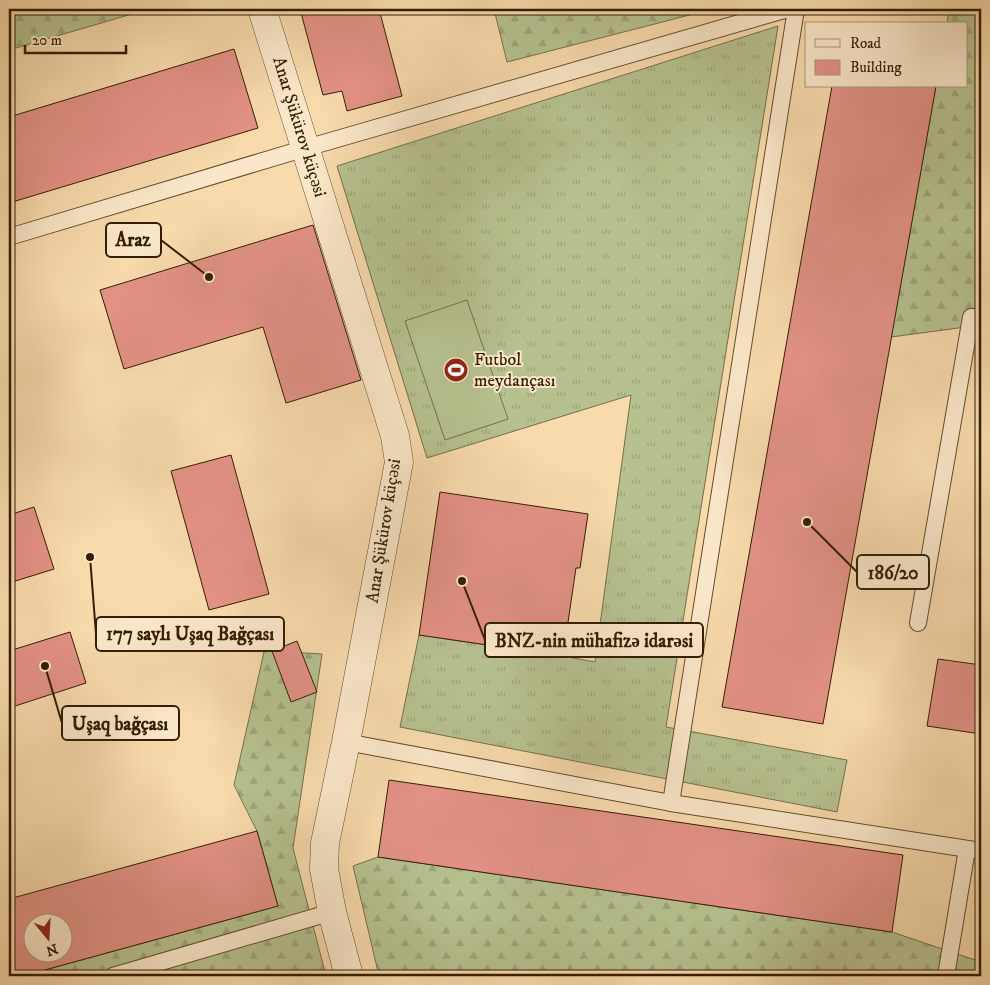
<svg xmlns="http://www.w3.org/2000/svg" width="990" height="985" viewBox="0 0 990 985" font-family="'IM FELL DW Pica',serif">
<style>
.grass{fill:url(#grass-tufts);stroke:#74704a}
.forest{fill:url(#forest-firs);stroke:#74704a}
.pitch{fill:#b6c18f;stroke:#74704a}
.building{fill:#e39286;stroke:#331e04;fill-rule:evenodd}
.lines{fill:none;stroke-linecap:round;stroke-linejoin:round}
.service-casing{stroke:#644d2e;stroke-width:18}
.minor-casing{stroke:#644d2e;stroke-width:29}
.service{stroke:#fae7c9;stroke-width:16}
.minor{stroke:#fae7c9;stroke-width:28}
.labels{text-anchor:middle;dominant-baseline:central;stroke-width:4;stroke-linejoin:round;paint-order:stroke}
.street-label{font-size:18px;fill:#331e04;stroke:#fae7c9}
.poi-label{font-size:18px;fill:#331e04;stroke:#fae7c9;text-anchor:start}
.leader{fill:none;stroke:#331e04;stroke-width:2}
.callout-dot{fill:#331e04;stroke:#fae7c9;stroke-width:2}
.callout{fill:#fae7c9;stroke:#331e04;stroke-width:2}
.callout-label{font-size:19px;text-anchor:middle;font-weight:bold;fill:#331e04}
</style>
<defs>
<pattern id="grass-tufts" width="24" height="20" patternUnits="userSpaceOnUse" patternTransform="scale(1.25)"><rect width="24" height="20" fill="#b6c18f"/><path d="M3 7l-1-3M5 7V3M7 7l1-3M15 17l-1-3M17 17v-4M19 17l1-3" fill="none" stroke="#9da57a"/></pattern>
<pattern id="forest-firs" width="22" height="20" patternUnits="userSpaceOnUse" patternTransform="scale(1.25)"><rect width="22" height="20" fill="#b6c18f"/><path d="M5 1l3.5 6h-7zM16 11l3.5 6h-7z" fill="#9da57a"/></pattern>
</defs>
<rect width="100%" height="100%" fill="#f8daac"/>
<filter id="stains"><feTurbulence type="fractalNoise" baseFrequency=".004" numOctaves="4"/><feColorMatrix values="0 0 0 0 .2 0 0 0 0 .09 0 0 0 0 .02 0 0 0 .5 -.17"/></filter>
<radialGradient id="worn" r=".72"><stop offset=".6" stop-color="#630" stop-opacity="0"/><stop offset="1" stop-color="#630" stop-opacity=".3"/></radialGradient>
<path class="grass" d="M778,26l-112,701 181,33 -10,52 -437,-85 19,-92 144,21 32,6 36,-267 -204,63 -90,-292z"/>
<g class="forest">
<path d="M9,9h140l-140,41z"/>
<path d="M494,9h219l-206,53z"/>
<path d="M949,9h32v316l-90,12 45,-251h30v-62h-19z"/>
<path d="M272,651l50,3 -29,194 33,128h-303l255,-70 -21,-75 -23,-46 30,-133z"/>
<path d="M378,857l514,75 89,30v14h-602l-26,-110z"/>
</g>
<path class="pitch" d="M467,300l41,119 -63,21 -40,-119z"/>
<g class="building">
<path d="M300,9h79l23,87 -55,15 -5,-20 -19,4z"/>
<path d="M234,49l24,79 -249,75v-86z"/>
<path d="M832,86h104l-113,638 -101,-17z"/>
<path d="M313,225l48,155 -75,23 -23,-76 -139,42 -24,-79z"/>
<path d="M231,455l38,139 -60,16 -38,-139z"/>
<path d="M440,492l148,22 -8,54h-4l-13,88 -144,-21z"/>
<path d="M34,507l20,62 -45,14v-68z"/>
<path d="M70,632l16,51 -77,25v-57z"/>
<path d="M297,641l20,51 -26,10 -19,-51z"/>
<path d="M938,659l43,6v69l-54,-8z"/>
<path d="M389,780l514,75 -11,77 -514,-75z"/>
<path d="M257,831l21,75 -255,70h-14v-77zM32,922h30v30h-30z"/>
</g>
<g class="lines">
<defs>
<g id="service">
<path d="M9,237l297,-89 482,-139"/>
<path d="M918,623l53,-306h10"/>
<path d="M346,742l325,61 310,48"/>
<path d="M671,803l125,-794"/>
<path d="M113,976l219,-64"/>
<path d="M946,976l21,-127"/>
</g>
<path id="minor" d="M262,9l133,427 4,26 -53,280 -21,101 -1,26 8,43 17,64"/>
</defs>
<use href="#service" class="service-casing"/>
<use href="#minor" class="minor-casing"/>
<use href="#service" class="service"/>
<use href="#minor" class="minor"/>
</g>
<defs>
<symbol id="stadium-disc" viewBox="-11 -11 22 22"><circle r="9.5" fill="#8f2418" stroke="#fae7c9"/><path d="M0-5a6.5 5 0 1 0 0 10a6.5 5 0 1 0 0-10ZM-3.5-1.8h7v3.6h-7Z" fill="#fff"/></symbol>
</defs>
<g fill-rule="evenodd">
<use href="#stadium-disc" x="442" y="356" width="28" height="28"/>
</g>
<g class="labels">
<g class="street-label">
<text transform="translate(299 127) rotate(73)">Anar Şükürov küçəsi</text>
<text transform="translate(384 531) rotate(-81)">Anar Şükürov küçəsi</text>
</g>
<g class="poi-label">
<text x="474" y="360">Futbol<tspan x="474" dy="21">meydançası</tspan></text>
</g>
</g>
<path class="leader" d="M209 277L161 240M807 522L857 572M90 557L96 634M462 581L485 640M45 666L62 723"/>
<g class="callout-dot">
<circle cx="209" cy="277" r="5"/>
<circle cx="807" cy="522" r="5"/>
<circle cx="90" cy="557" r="5"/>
<circle cx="462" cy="581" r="5"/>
<circle cx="45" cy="666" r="5"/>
</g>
<g class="callout">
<rect x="106" y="223" width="55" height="34" rx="5"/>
<rect x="857" y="555" width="72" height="34" rx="5"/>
<rect x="96" y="617" width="188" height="34" rx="5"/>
<rect x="485" y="623" width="218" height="34" rx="5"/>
<rect x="62" y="706" width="117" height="34" rx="5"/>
</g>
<g class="callout-label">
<text x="133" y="246">Araz</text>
<text x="893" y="579">186/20</text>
<text x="190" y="640">177 saylı Uşaq Bağçası</text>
<text x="594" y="647">BNZ-nin mühafizə idarəsi</text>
<text x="120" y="730">Uşaq bağçası</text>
</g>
<rect width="990" height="985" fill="none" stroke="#f8daac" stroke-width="30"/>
<rect x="10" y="10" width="970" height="965" fill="none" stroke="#331e04" stroke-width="2.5"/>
<rect x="15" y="15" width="960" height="955" fill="none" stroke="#331e04"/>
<rect x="805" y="22" width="162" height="65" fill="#fae7c9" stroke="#aa977a"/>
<rect x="815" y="39" width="25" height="8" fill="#fae7c9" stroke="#aa977a"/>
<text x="850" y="48" font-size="15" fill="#331e04">Road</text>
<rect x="815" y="60" width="25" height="15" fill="#e39286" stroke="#aa977a"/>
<text x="850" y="72" font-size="15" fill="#331e04">Building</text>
<g transform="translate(48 938) rotate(162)"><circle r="24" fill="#fae7c9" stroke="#aa977a"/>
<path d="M0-4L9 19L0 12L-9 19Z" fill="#8f2418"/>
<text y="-8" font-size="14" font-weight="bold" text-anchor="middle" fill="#331e04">N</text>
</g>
<path d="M25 45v8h101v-8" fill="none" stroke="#331e04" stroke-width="2.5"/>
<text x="32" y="45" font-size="15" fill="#331e04" stroke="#fae7c9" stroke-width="4" paint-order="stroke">20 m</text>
<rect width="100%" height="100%" filter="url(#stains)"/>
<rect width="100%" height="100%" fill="url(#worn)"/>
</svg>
